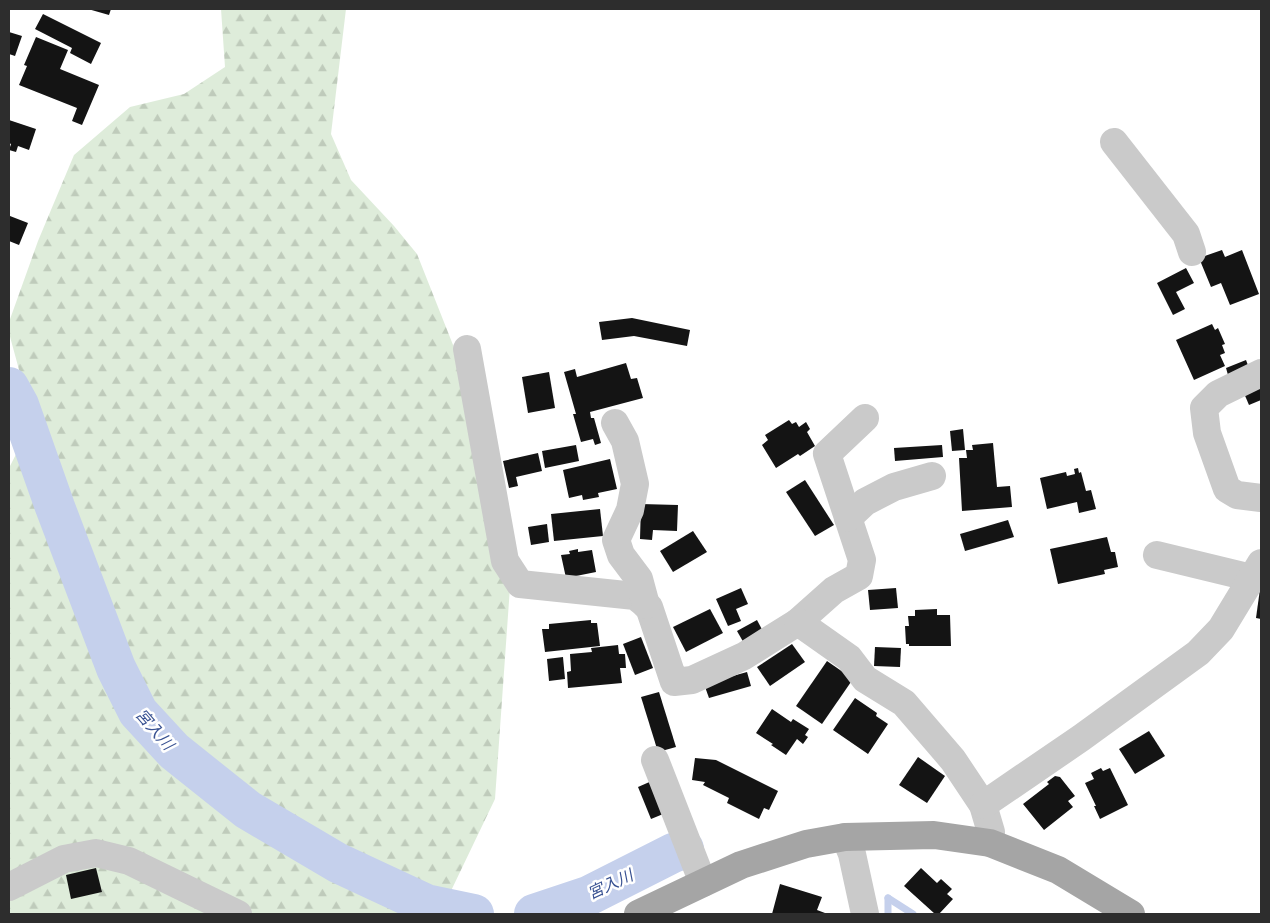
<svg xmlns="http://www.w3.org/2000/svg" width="1270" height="923" viewBox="0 0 1270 923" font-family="'Golos Text','Noto Sans JP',sans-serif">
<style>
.forest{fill:url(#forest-firs)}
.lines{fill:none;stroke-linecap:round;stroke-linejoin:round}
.stream{stroke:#c5d0ec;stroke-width:7}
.river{stroke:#c5d0ec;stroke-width:40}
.building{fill:#141414}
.minor{stroke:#cacaca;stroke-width:28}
.major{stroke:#a5a5a5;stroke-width:28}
.labels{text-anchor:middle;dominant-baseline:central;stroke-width:5;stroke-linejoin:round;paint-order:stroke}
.water-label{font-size:16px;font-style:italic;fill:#395292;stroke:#fff}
</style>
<defs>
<pattern id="forest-firs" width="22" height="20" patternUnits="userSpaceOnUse" patternTransform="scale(1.25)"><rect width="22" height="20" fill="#deecda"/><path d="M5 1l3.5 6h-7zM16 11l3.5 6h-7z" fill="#bfcbbb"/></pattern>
</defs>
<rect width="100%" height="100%" fill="#fff"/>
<path class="forest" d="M221,9h125l-15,125 20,46 43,46 23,28 40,101 53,232 -15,212 -46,96 -10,19h-430v-446l24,-47 -24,-88v-11l29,-81 36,-86 56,-48 54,-13 41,-27z"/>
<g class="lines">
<g class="stream">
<path d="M888,898l25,16"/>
<path d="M888,898v16"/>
</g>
<g class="river">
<path d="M9,387l10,18 36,102 61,161 22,44 36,39 74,59 90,53 88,41 48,10"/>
<path d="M534,914l54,-18 85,-43 11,-4"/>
</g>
</g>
<g class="building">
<path d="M88,9h23l-2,6z"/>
<path d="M43,14l58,29 -10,21 -21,-11 2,-5 -37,-19z"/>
<path d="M9,32l13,4 -7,20 -6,-2z"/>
<path d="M36,37l32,13 -8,19 39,16 -17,40 -10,-4 5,-13 -58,-23 8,-19 -3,-1z"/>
<path d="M9,120l27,9 -7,21 -11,-4 -2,6 -7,-2 2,-6 -2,-1z"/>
<path d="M10,216l18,7 -9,22 -10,-4v-20z"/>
<path d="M1222,250l3,7 17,-7 17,44 -29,11 -9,-22 -10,4 -12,-29z"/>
<path d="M1186,268l8,15 -18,9 9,17 -12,6 -16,-32z"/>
<path d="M632,318l58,12 -3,16 -53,-10 -32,4 -3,-18z"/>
<path d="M1212,324l3,6 3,-2 7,16 -3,1 3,8 -5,2 5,11 -31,14 -18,-40z"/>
<path d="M1246,360l3,8 -21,7 -2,-7z"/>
<path d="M626,363l5,16 6,-1 6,20 -53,14 1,6h3l7,25 -6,2 -2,-6 -12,3 -8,-28h3l-12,-42 11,-3 2,8z"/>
<path d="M549,372l6,36 -27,5 -6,-36z"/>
<path d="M1261,384v16l-12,5 -6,-14z"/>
<path d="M789,420l3,4 4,-2 3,5 7,-5 4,7 -3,3 8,14 -15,10 -2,-2 -22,14 -14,-23 6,-5 -3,-5z"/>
<path d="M963,429l2,21 -13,1 -2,-20z"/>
<path d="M993,443l4,44 13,-1 2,21 -50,4 -3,-53h8l-1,-8h7l-1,-5z"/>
<path d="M576,445l3,16 -34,7 -3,-17z"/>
<path d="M942,445l1,12 -48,4 -1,-13z"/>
<path d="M538,453l4,18 -26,6 2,9 -9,2 -6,-27z"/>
<path d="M610,459l7,30 -19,4 1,4 -16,3 -1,-5 -13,3 -6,-28z"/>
<path d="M1078,468l1,5 2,-1 5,19 5,-1 5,19 -17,4 -2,-11 -30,7 -7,-31 26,-6 1,4 8,-2 -1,-5z"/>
<path d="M805,480l29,45 -19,11 -29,-44z"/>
<path d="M641,504l37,1 -1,26 -24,-1 -1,10 -12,-1z"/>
<path d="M600,509l3,27 -49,5 -3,-27z"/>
<path d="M1008,520l6,17 -49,14 -5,-17z"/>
<path d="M547,524l2,18 -18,3 -3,-18z"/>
<path d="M693,531l14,21 -34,20 -13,-21z"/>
<path d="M1107,537l4,15h4l3,15 -14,3 1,4 -47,10 -8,-35z"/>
<path d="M578,549v3l14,-2 4,22 -30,6 -5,-23 9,-1 -1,-3z"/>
<path d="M741,588l7,16 -12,5 5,12 -13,5 -12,-27z"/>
<path d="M896,588l2,20 -28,2 -2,-20z"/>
<path d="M1260,589h1v30l-5,-1z"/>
<path d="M710,609l13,24 -37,19 -13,-25z"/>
<path d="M937,609v6h13l1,31h-42v-2h-3l-1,-18h4l-1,-10h7v-6z"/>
<path d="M591,620v3h6l3,23 -55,6 -3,-23h7v-5z"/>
<path d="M757,620l8,15 -20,10 -8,-14z"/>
<path d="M641,637l12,31 -18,7 -12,-31z"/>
<path d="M792,644l13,18 -35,24 -13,-19z"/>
<path d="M618,645l1,9h6l1,14h-6l2,15 -54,5 -1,-16 4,-1 -1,-17 22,-2 -1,-4z"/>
<path d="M875,647l26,1 -1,19 -26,-1z"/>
<path d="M563,657l2,22 -16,2 -2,-22z"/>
<path d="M827,661l26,18 -31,45 -26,-18z"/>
<path d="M747,672l4,14 -42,12 -5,-14z"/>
<path d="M659,692l17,55 -18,5 -17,-55z"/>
<path d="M855,698l22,15 -1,3 12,8 -20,30 -35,-24z"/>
<path d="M772,709l19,13 2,-3 16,10 -4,6 3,2 -5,7 -6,-5 -11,16 -15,-10 2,-1 -17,-11z"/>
<path d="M1149,731l16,25 -30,18 -16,-25z"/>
<path d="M918,757l27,19 -18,27 -28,-18z"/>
<path d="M695,758l21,2 62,31 -9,19 -5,-2 -5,11 -32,-16 2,-5 -26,-13 2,-3 -13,-2z"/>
<path d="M1101,768l2,3 7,-3 18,37 -28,14 -6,-13h2l-11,-23 9,-4 -3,-6z"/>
<path d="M1055,776l5,1 15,19 -7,5 5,6 -29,23 -21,-26 26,-20 -2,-2z"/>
<path d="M654,780l14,32 -17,7 -13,-32z"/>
<path d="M96,868l6,24 -31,7 -5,-24z"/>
<path d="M921,868l16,15 4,-4 11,10 -5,5 6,5 -14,15h-4l-31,-28z"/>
<path d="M780,884l42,13 -5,13 8,3v1h-53z"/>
</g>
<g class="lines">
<g class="minor">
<path d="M1114,142l72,92 6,18"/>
<path d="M467,349l38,212 15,23 115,12 14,11 25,75 18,-2 52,-24 54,-34 36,-32 25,-14 3,-16 -35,-106 38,-36"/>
<path d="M1261,373l-43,21 -14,14 3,25 20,56 10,6 24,3"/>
<path d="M615,423l10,18 10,43 -5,26 -14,30 5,15 18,24 7,26"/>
<path d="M848,518l17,-16 29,-15 38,-11"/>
<path d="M1157,555l95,23"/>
<path d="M798,622l51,36 16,21 39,24 49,57 30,45 8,27 -1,11"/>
<path d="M655,760l48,123"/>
<path d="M983,805l98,-67 117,-85 23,-24 40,-66"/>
<path d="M845,837l7,17 13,60"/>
<path d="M9,887l55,-28 32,-6 33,8 109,53"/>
</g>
<path class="major" d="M638,914l103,-49 65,-21 39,-7 89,-2 56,8 68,27 73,44"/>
</g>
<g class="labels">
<g class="water-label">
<text transform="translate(155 729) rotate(49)">宮入川</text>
<text transform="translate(610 884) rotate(-25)">宮入川</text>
</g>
</g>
<rect width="1270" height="923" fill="none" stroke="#2d2d2d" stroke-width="20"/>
</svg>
